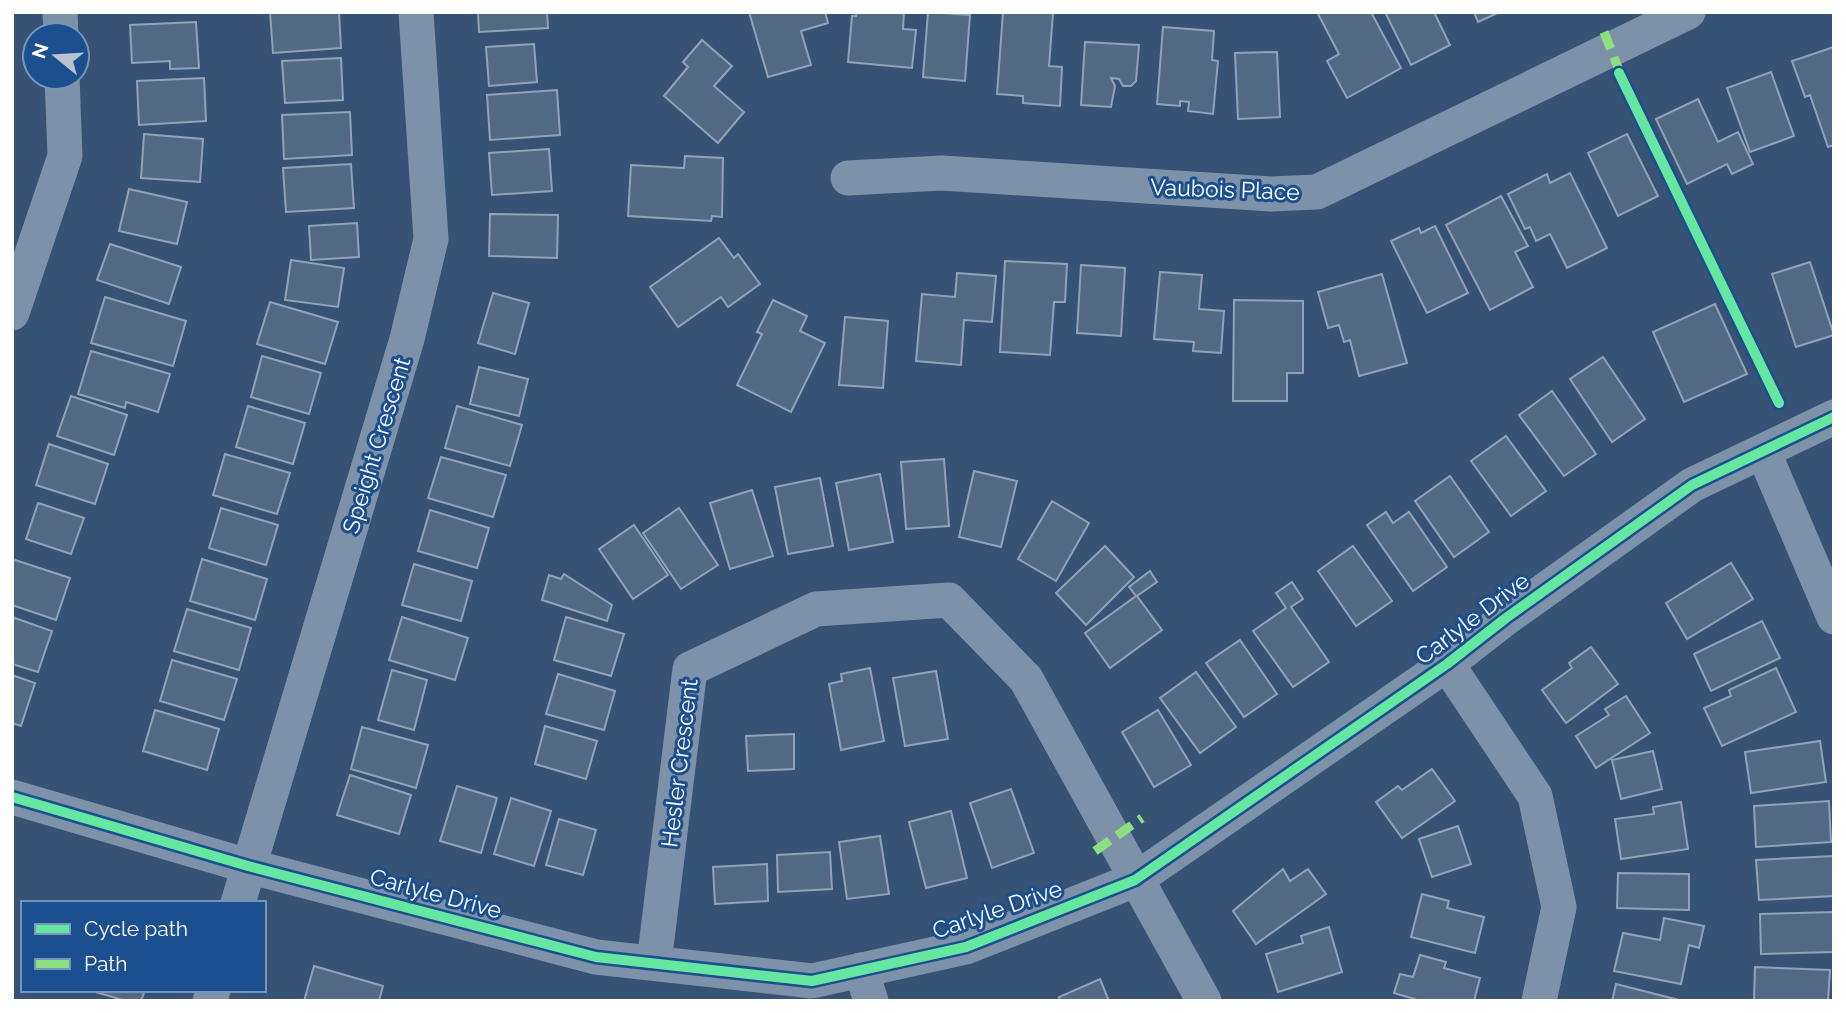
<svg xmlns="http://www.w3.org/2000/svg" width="1846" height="1013" viewBox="0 0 1846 1013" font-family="Raleway,sans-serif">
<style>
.building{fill:#526984;stroke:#92a2b6;stroke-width:2}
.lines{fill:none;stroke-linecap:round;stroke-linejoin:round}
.minor{stroke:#7d92a8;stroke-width:35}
.quiet{stroke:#8de07e;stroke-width:9;stroke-dasharray:18 9;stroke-linecap:butt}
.cycleway-casing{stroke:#1b4f8f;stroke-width:15}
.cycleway{stroke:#66e7a1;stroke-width:10}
.labels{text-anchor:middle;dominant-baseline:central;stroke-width:6;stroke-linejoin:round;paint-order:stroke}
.street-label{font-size:23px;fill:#fff;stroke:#1b4f8f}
</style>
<rect width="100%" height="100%" fill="#365274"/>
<g class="building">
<path d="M270,12h69l2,36 -68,5z"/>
<path d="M478,12h69l1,16 -69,4z"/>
<path d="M749,12h76l3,11 -27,8 10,34 -43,12z"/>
<path d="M856,12h48l-1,17 13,1 -4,38 -64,-6 4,-46h4z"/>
<path d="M928,12l42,3 -5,66 -42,-4z"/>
<path d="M1003,12l50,1 -4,53 13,1 -2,39 -37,-3v-7l-26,-2z"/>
<path d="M1317,12h54l30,56 -54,30 -20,-37 12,-7z"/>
<path d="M1385,12h49l16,33 -39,20z"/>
<path d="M1474,12h26l-22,10z"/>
<path d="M196,22l3,46 -29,1v-8l-38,2 -2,-38z"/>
<path d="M1163,27l51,4 -2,29 6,1 -5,53 -25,-3 1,-9 -9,-1v5l-23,-2z"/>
<path d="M702,40l30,26 -18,20 30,26 -26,31 -54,-47 24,-29 -5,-5z"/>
<path d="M1085,42l54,3 -3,36 -5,5h-8l-4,-7 -8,-1 4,8 -4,21 -30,-2z"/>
<path d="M534,44l3,38 -48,4 -3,-39z"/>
<path d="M1834,47v98l-6,2 -18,-52 -5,2 -13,-36z"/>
<path d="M1277,52l3,65 -42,2 -3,-66z"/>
<path d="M341,58l2,42 -58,3 -3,-42z"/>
<path d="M1771,72l23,64 -44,16 -23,-64z"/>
<path d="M204,78l2,43 -67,4 -2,-44z"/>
<path d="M557,90l3,45 -70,5 -3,-45z"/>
<path d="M1698,99l20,43 20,-10 15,32 -21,10 -5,-10 -40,20 -31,-65z"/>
<path d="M350,112l2,43 -68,4 -2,-44z"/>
<path d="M144,134l59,5 -3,43 -59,-4z"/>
<path d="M1627,134l31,62 -40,20 -30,-63z"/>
<path d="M549,149l3,42 -60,4 -3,-42z"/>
<path d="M685,156l38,2 -1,59 -10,-1 -1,5 -83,-5 3,-51 53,3z"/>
<path d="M351,164l3,44 -68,4 -3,-44z"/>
<path d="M1570,173l37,75 -40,20 -17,-34 -14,7 -6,-14 -5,2 -17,-35 39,-20 3,9z"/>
<path d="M129,189l58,13 -10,42 -58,-13z"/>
<path d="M1501,196l27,50 -13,6 18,35 -43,23 -44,-85z"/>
<path d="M490,214l68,1 -1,43 -68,-2z"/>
<path d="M357,223l2,34 -48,3 -2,-34z"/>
<path d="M1435,226l33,67 -41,20 -36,-72 28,-13 2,5z"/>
<path d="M719,238l15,20 4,-4 22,30 -32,23 -7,-10 -43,30 -28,-40z"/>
<path d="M110,244l71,23 -12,37 -72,-24z"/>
<path d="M291,260l53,8 -6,39 -53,-7z"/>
<path d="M1005,261l62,3 -2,38h-11l-4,53 -50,-3z"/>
<path d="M1810,262l24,73 -38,12 -24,-73z"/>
<path d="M1081,265l44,3 -4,68 -44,-3z"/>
<path d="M1160,272l42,3 -3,34 25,2 -3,42 -28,-2 1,-9 -40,-3z"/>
<path d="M957,273l39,3 -4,46 -28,-2 -3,45 -45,-4 6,-67 33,3z"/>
<path d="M1382,274l25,89 -48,13 -9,-36 -6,2 -5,-17 -11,3 -10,-36z"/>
<path d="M493,293l36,10 -14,51 -37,-11z"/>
<path d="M105,297l81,24 -13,45 -82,-23z"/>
<path d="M773,300l34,16 -7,15 25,12 -34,69 -54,-27 25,-51 -5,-2z"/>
<path d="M1234,300l69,1v72h-16v28h-54z"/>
<path d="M270,302l68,20 -13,42 -68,-20z"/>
<path d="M1715,304l32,70 -63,28 -31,-70z"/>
<path d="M845,317l43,4 -5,67 -44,-3z"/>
<path d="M91,351l79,23 -12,38 -32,-10 -1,6 -47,-14z"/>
<path d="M262,356l59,17 -12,41 -58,-17z"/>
<path d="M1603,357l42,62 -33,23 -42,-63z"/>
<path d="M479,367l49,12 -9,37 -49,-12z"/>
<path d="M1552,391l44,63 -32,22 -45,-61z"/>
<path d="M71,396l56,19 -13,40 -57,-19z"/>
<path d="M248,406l57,17 -12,41 -57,-17z"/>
<path d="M457,406l65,19 -12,41 -65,-18z"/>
<path d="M1506,436l40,55 -35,25 -40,-55z"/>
<path d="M49,444l59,20 -13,40 -59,-19z"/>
<path d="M225,454l65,19 -13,41 -64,-19z"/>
<path d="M441,457l65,18 -13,42 -65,-19z"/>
<path d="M944,459l5,67 -43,3 -5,-67z"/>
<path d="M974,471l43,10 -16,66 -42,-10z"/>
<path d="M880,474l13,68 -44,8 -13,-67z"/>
<path d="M1450,476l39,56 -35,25 -39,-56z"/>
<path d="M820,478l13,68 -45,8 -13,-67z"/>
<path d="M752,490l21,66 -43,13 -20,-66z"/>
<path d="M1052,501l37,22 -33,58 -38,-22z"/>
<path d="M38,503l46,15 -13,36 -45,-15z"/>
<path d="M221,508l57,17 -12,40 -57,-17z"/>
<path d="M679,508l39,57 -37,24 -38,-56z"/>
<path d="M430,510l59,18 -12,40 -59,-17z"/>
<path d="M1386,512l7,11 16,-11 38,55 -34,24 -46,-66z"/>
<path d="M634,525l34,50 -35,24 -34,-50z"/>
<path d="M1105,546l29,31 -48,48 -30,-32z"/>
<path d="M1353,546l39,55 -36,25 -38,-55z"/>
<path d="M12,559l58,19 -14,42 -44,-15z"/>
<path d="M202,559l65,20 -12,41 -65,-19z"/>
<path d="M1731,563l22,36 -66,40 -21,-36z"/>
<path d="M414,564l58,17 -11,40 -59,-16z"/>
<path d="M1150,571l7,11 -20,14 25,34 -52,38 -25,-35 51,-37 -7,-9z"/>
<path d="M564,574l48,31 -5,16 -65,-21 7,-25 12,4z"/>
<path d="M1292,582l11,17 -12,8 38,55 -36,25 -40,-56 33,-23 -10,-15z"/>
<path d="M187,609l64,19 -12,42 -65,-19z"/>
<path d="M12,617l40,14 -14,41 -26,-8z"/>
<path d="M402,617l66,21 -13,42 -66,-20z"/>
<path d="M566,617l58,17 -13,42 -57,-16z"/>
<path d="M1762,621l18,37 -69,33 -17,-37z"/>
<path d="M1240,640l37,54 -33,23 -38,-54z"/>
<path d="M1591,647l27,37 -52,39 -24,-33 30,-22 -3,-5z"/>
<path d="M172,660l65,19 -13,41 -64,-19z"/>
<path d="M870,668l14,73 -43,9 -12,-66 13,-3 -1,-7z"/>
<path d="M1776,668l20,44 -74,34 -18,-38 27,-12 -2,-6z"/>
<path d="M392,670l35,10 -13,50 -36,-10z"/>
<path d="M936,671l12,68 -43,7 -12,-68z"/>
<path d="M1196,672l40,55 -36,26 -40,-55z"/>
<path d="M558,674l57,17 -11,39 -58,-16z"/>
<path d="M12,675l23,8 -14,43 -9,-3z"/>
<path d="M1626,696l24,37 -54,35 -20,-32 33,-21 -4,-6z"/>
<path d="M155,710l64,19 -12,41 -64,-19z"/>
<path d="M1158,710l33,55 -37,22 -32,-55z"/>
<path d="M545,726l52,15 -11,38 -51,-15z"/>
<path d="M362,727l66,18 -12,43 -65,-19z"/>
<path d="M794,734v35l-46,2 -2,-35z"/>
<path d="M1820,741l6,41 -75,11 -6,-41z"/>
<path d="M1653,751l9,38 -41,10 -9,-39z"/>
<path d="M1432,769l23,32 -53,37 -26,-36 22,-16 4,4z"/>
<path d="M350,775l61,20 -12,39 -62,-19z"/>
<path d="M457,786l40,12 -16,55 -41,-12z"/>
<path d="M1011,789l23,64 -42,15 -22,-65z"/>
<path d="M511,798l40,13 -17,55 -40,-12z"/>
<path d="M1829,801l2,41 -75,5 -2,-41z"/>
<path d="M1681,802l7,47 -67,10 -6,-40 39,-5 -1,-7z"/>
<path d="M951,811l16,67 -41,10 -17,-66z"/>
<path d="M559,819l37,11 -13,45 -37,-10z"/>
<path d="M1458,826l13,38 -39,13 -13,-38z"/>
<path d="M880,836l9,58 -42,5 -8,-57z"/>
<path d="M830,852l2,37 -54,3 -1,-37z"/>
<path d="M1833,856l1,40 -75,4 -3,-40z"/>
<path d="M767,864l1,37 -53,3 -2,-37z"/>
<path d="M1283,869l7,12 18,-12 18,25 -70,50 -23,-33z"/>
<path d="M1618,873l71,1v36l-72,-2z"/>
<path d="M1422,894l27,7 -2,7 37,9 -9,36 -64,-16z"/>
<path d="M1834,912v40l-73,2 -1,-40z"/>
<path d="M1664,918l40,8 -5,22 -10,-3 -8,39 -67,-13 9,-38 37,7z"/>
<path d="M1329,927l13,45 -64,20 -12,-38 37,-11 -2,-7z"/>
<path d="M1420,955l26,7 -2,6 36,10 -6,23h-53l-27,-8 6,-19 13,3z"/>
<path d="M314,966l69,20 -4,15h-75z"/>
<path d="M1755,967l75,3 -2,31h-74z"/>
<path d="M1100,979l9,22h-49l-1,-4z"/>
<path d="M1616,984l67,17h-71z"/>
<path d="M89,990h56l-4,11h-15z"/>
</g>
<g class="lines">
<g class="minor">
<path d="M60,12l1,23"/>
<path d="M848,178l94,-5 329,21 46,-2 371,-180"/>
<path d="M12,313l53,-157 -3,-79"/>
<path d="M1763,451l71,166"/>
<path d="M1447,664l88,132 24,111 -20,94"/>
<path d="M12,797l236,69 348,91 216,24 154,-34 169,-67 312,-216 59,-46 186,-133 142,-68"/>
<path d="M238,903l169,-564 24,-100 -15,-227"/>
<path d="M654,963l36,-294 126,-60 133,-9 77,79 178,322"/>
<path d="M861,970l10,31"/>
<path d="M210,1001l3,-11"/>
</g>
<g class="quiet">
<path d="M1604,32l18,46"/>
<path d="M1095,851l47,-33"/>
</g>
<defs>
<g id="cycleway">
<path d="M1619,73l160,330"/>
<path d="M12,797l236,69 348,91 216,24 154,-34 169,-67 312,-216 59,-46 186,-133 142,-68"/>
</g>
</defs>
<use href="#cycleway" class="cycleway-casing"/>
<use href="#cycleway" class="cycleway"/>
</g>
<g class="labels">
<g class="street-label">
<text transform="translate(1225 189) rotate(2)">Vaubois Place</text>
<text transform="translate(376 445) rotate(-73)">Speight Crescent</text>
<text transform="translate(1472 618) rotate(-37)">Carlyle Drive</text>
<text transform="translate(679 763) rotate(-83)">Hesler Crescent</text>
<text transform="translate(436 893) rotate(15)">Carlyle Drive</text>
<text transform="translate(997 909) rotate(-19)">Carlyle Drive</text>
</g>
</g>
<rect width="1846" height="1013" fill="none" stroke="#ffffff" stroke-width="28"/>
<rect x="21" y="901" width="245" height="91" fill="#1b4f8f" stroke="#7695bc" stroke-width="2"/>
<rect x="35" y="924" width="35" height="10" fill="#66e7a1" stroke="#7695bc" stroke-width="2"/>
<text x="84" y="936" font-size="21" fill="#ffffff">Cycle path</text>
<rect x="35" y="959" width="35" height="10" fill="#8de07e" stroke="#7695bc" stroke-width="2"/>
<text x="84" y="971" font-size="21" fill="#ffffff">Path</text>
<g transform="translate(56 56) rotate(288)"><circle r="33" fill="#1b4f8f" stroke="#7695bc" stroke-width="2"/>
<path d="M0-5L12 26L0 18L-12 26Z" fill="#b9c2ce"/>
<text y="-10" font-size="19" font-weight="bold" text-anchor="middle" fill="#ffffff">N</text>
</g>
</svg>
